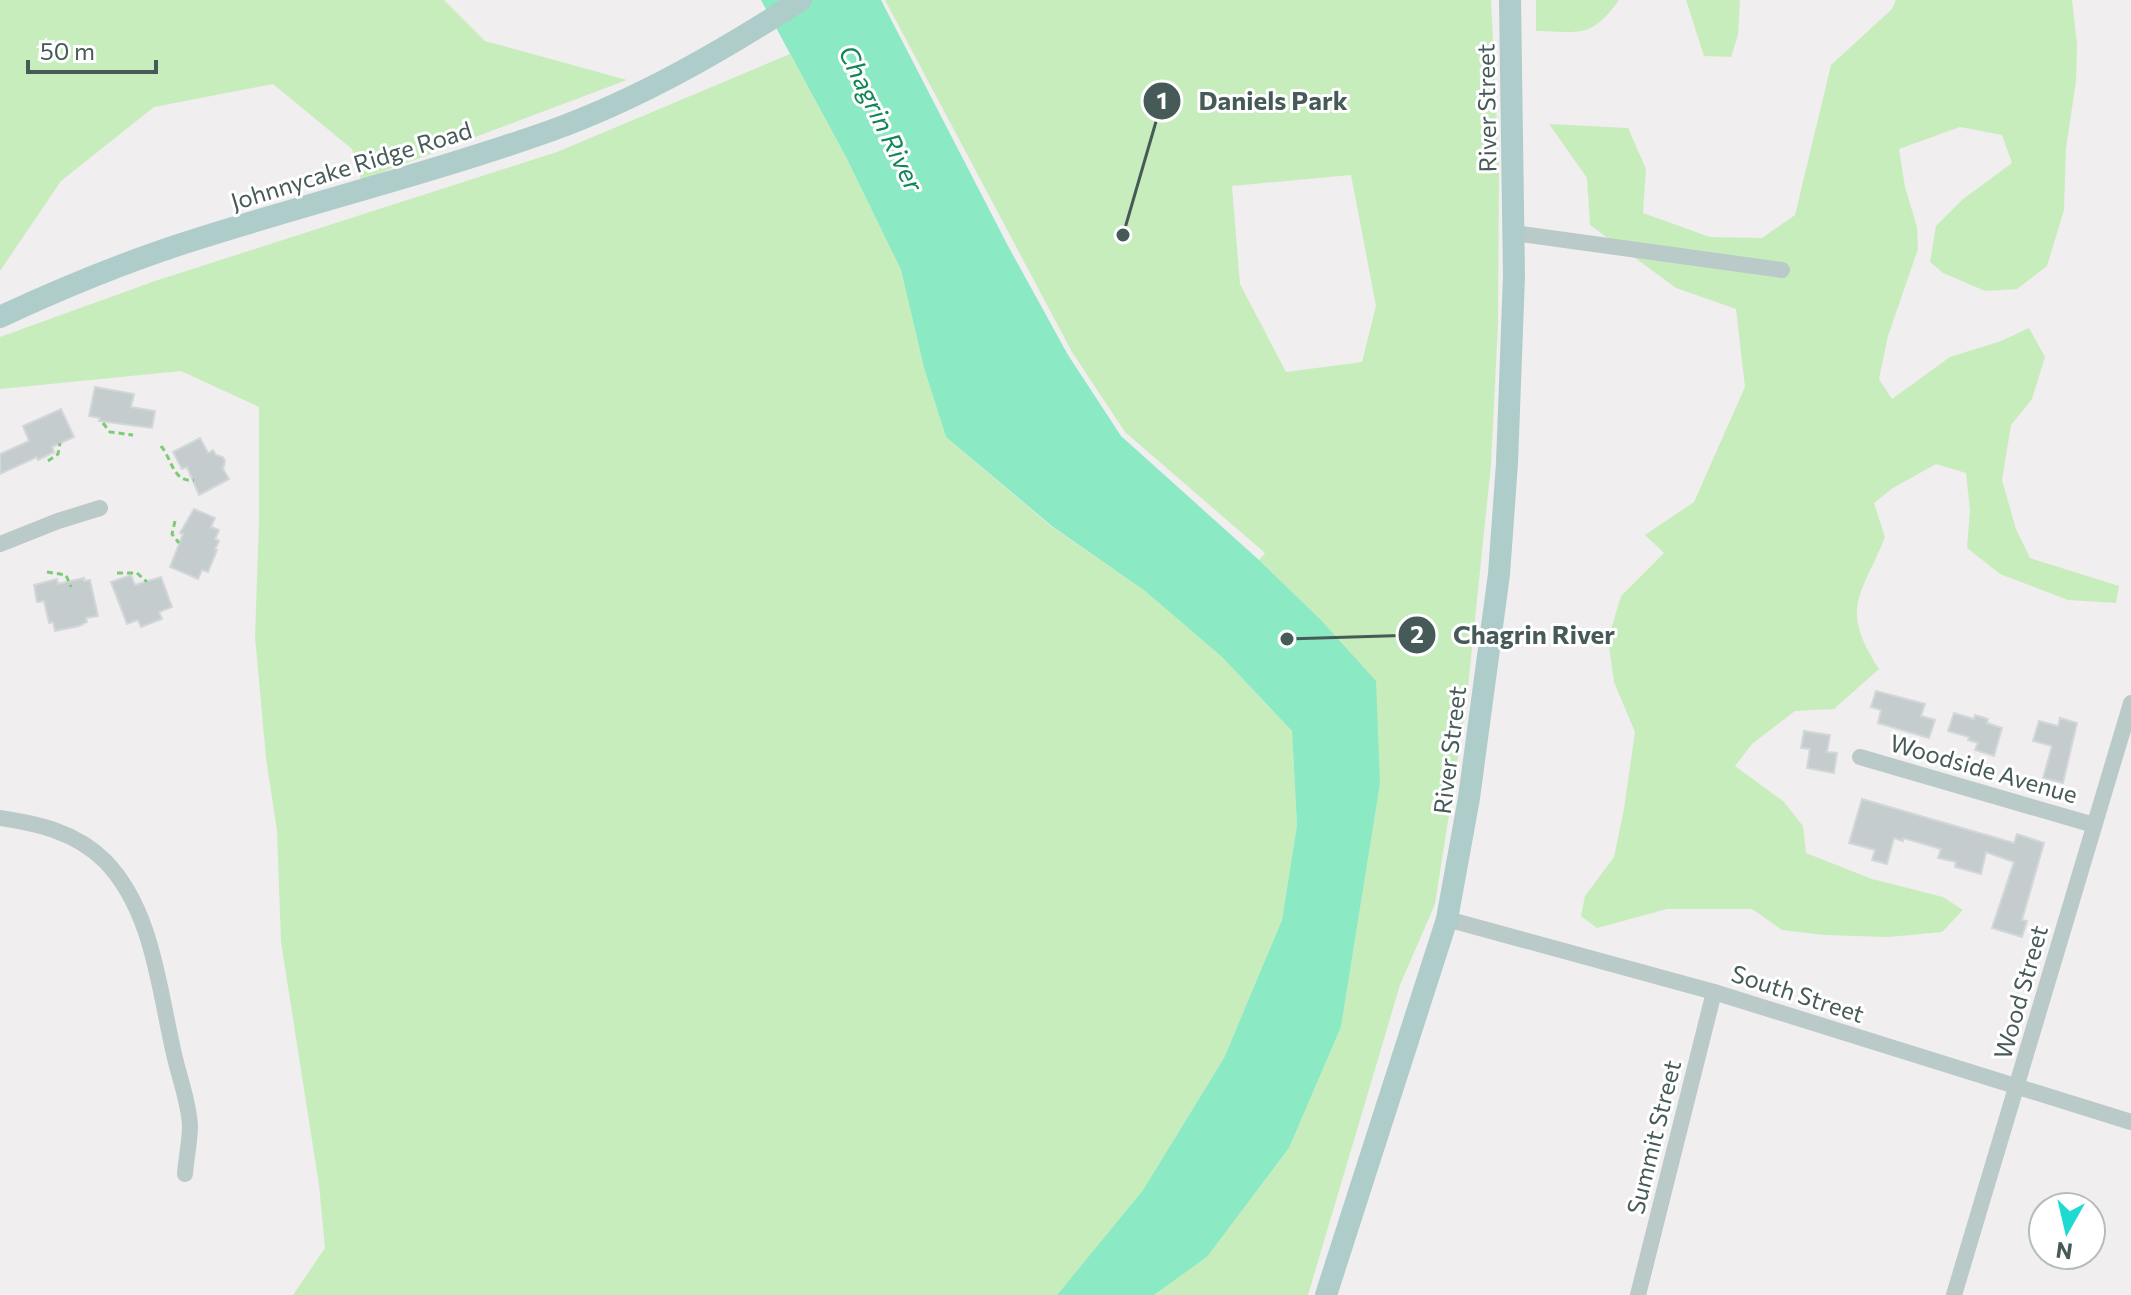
<svg xmlns="http://www.w3.org/2000/svg" width="2131" height="1295" viewBox="0 0 2131 1295" font-family="Commissioner,sans-serif">
<style>
.green{fill:#c8edbd;fill-rule:evenodd}
.water{fill:#8be9c3}
.building{fill:#c5cccd;stroke:#d2d8d9;stroke-width:2}
.lines{fill:none;stroke-linecap:round;stroke-linejoin:round}
.path{stroke:#7fca76;stroke-width:3;stroke-dasharray:6 4;stroke-linecap:butt}
.minor{stroke:#b9cac8;stroke-width:16}
.major{stroke:#aeccc9;stroke-width:22}
.labels{text-anchor:middle;dominant-baseline:central;stroke-width:6;stroke-linejoin:round;paint-order:stroke}
.street-label{font-size:24px;fill:#465a58;stroke:#fff}
.water-label{font-size:26px;font-style:italic;fill:#118657;stroke:#fff}
.leader{fill:none;stroke:#465a58;stroke-width:3}
.callout-dot{fill:#465a58;stroke:#fff;stroke-width:3}
.mark-label{font-size:24px;text-anchor:middle;font-weight:bold;fill:#fff}
.callout-label{font-size:26px;text-anchor:middle;font-weight:bold;fill:#465a58;stroke:#fff;stroke-width:6;stroke-linejoin:round;paint-order:stroke}
</style>
<rect width="100%" height="100%" fill="#f0eeef"/>
<g class="green">
<path d="M0,0h444l41,41 142,39 -266,100 -9,-31 -79,-65 -119,23 -93,74 -61,90z"/>
<path d="M885,0h606l8,168 -1,156 -7,141 -25,241 -31,198 -35,81 -92,310h-154l53,-38 82,-109 52,-121 39,-243 -61,-166 -60,-58 6,-7 -140,-121 -53,-80zM1351,175l25,131 -14,56 -76,10 -46,-88 -8,-98z"/>
<path d="M1536,0h83c-28,39 -39,32 -83,31z"/>
<path d="M1686,0h54l-2,35 -7,22 -27,-1z"/>
<path d="M1896,0h176l5,45 -1,36 -10,67 -2,62 -17,56 -30,23 -32,2 -42,-18 -13,-11 6,-36 27,-27 49,-36 -10,-28 -42,-8 -61,22 6,38 12,40 1,22 -30,87 -9,43 13,20 58,-42 51,-16 28,-13 16,29 -13,42 -21,26 -9,55 14,49 14,29 89,28 -3,17 -48,-3 -68,-26 -33,-26 3,-38 -4,-37 -30,-9 -43,24 -19,15 11,34c-24,60 -46,70 -6,132l-45,40 -39,2 -43,33 -17,22 49,36 19,24 3,27 66,26 71,18 20,13 -21,22 -53,5 -66,-2 -41,-5 -30,-21h-85l-70,19 -16,-12 4,-20 29,-39 10,-48 11,-77 -21,-50 -6,-43 13,-43 43,-43 -19,-18 49,-33 51,-115 -9,-78 -60,-21 -86,-63 -3,-47 -38,-54 79,4 18,41 -3,44 67,24 52,1 33,-23 36,-150 61,-56z"/>
<path d="M790,54l57,105 54,111 23,98 22,69 106,90 93,64 77,66 70,74 5,94 -15,95 -58,138 -81,132 -86,105h-764l32,-47 -6,-63 -38,-243 -4,-111 -11,-73 -11,-121 4,-115v-115l-78,-36 -181,18v-52l155,-56 402,-129z"/>
</g>
<path class="water" d="M761,0h120l127,246 60,109 53,81 138,124 60,58 57,63 4,103 -39,243 -52,121 -82,109 -53,38h-97l86,-105 81,-132 58,-138 15,-95 -5,-94 -70,-74 -77,-66 -92,-64 -107,-90 -22,-69 -23,-98 -54,-111z"/>
<g class="building">
<path d="M95,387l39,7 -3,13 24,4 -3,17 -53,-7 1,-3 -11,-2z"/>
<path d="M61,409l13,28 -22,10 2,5 -16,8 -1,-3 -37,17v-20l29,-13 -6,-15z"/>
<path d="M200,438l8,15 5,-3 3,5 7,2 2,4 -2,8 6,10 -30,16 -12,-28 -5,2 -9,-17z"/>
<path d="M194,509l21,9 -4,9 8,3 -4,9 4,2 -4,8 2,1 -9,22 -6,-2 -4,9 -28,-12 13,-33 -3,-1z"/>
<path d="M131,575l4,10 26,-8 11,30 -13,5 3,7 -21,8 -3,-7 -11,4 -16,-42z"/>
<path d="M84,578v3l6,-1 8,36 -12,2 1,4 -8,4 -24,5 -2,-9 -4,1 -5,-22 -7,1 -3,-17 23,-6 1,5z"/>
<path d="M1876,691l49,13 -4,12 14,4 -6,18 -51,-15 3,-13 -10,-3z"/>
<path d="M1954,713l20,6 1,-4 13,4 -1,4 15,5 -8,28 -19,-6 3,-7 -10,-3 1,-3 -21,-6z"/>
<path d="M2060,718l17,5 -14,60 -20,-5 9,-32 -19,-5 6,-20 19,5z"/>
<path d="M1804,731l26,4 -3,17 10,1 -3,20 -27,-5 3,-19 -9,-1z"/>
<path d="M1862,799l152,44 3,-9 27,9 -22,77 5,1 -5,16 -30,-9 22,-66 -28,-10 -5,22 -26,-7 1,-5 -18,-4 3,-9 -38,-11v3l-9,-3 -7,26 -15,-4 3,-10 -26,-7z"/>
</g>
<g class="lines">
<g class="path">
<path d="M103,423l7,9 23,3"/>
<path d="M161,446c11,13 12,37 33,34"/>
<path d="M48,461l10,-7 2,-11"/>
<path d="M175,521l-3,13 7,9"/>
<path d="M47,572l19,3 5,12"/>
<path d="M117,573h20l10,9"/>
</g>
<g class="minor">
<path d="M1514,233l268,37"/>
<path d="M0,544l58,-23 42,-13"/>
<path d="M1860,757l234,68"/>
<path d="M0,818c39,6 76,14 105,43 48,49 54,129 69,193 5,23 15,48 16,72 0,15 -4,33 -5,48"/>
<path d="M1447,919l267,73 417,130"/>
<path d="M1638,1295l76,-303"/>
<path d="M1954,1295l177,-592"/>
</g>
<g class="major">
<path d="M0,317c64,-30 130,-57 197,-78 117,-37 237,-67 353,-108 89,-32 172,-80 251,-131"/>
<path d="M1326,1295l121,-376 22,-121 30,-224 8,-111 7,-187 -4,-276"/>
</g>
</g>
<g class="labels">
<g class="street-label">
<text transform="translate(1486 108) rotate(-91)">River Street</text>
<text transform="translate(351 165) rotate(-17)">Johnnycake Ridge Road</text>
<text transform="translate(1449 750) rotate(-83)">River Street</text>
<text transform="translate(1984 768) rotate(16)">Woodside Avenue</text>
<text transform="translate(2020 992) rotate(-74)">Wood Street</text>
<text transform="translate(1798 993) rotate(18)">South Street</text>
<text transform="translate(1653 1137) rotate(-76)">Summit Street</text>
</g>
<g class="water-label">
<text transform="translate(882 118) rotate(64)">Chagrin River</text>
</g>
</g>
<path class="leader" d="M1123 235L1162 101M1287 639L1417 635"/>
<g class="callout-dot">
<circle cx="1123" cy="235" r="8"/>
<circle cx="1287" cy="639" r="8"/>
<circle cx="1162" cy="101" r="20"/>
<circle cx="1417" cy="635" r="20"/>
</g>
<g class="mark-label">
<text x="1162" y="109">1</text>
<text x="1417" y="643">2</text>
</g>
<g class="callout-label">
<text x="1273" y="110">Daniels Park</text>
<text x="1534" y="644">Chagrin River</text>
</g>
<g transform="translate(2067 1231) rotate(188)"><circle r="38" fill="#ffffff" stroke="#b5bdbc" stroke-width="2"/>
<path d="M0-6L14 30L0 20L-14 30Z" fill="#1edad1"/>
<text y="-12" font-size="22" font-weight="bold" text-anchor="middle" fill="#465a58">N</text>
</g>
<path d="M28 60v12h128v-12" fill="none" stroke="#465a58" stroke-width="4"/>
<text x="40" y="60" font-size="24" fill="#465a58" stroke="#ffffff" stroke-width="6" paint-order="stroke">50 m</text>
</svg>
